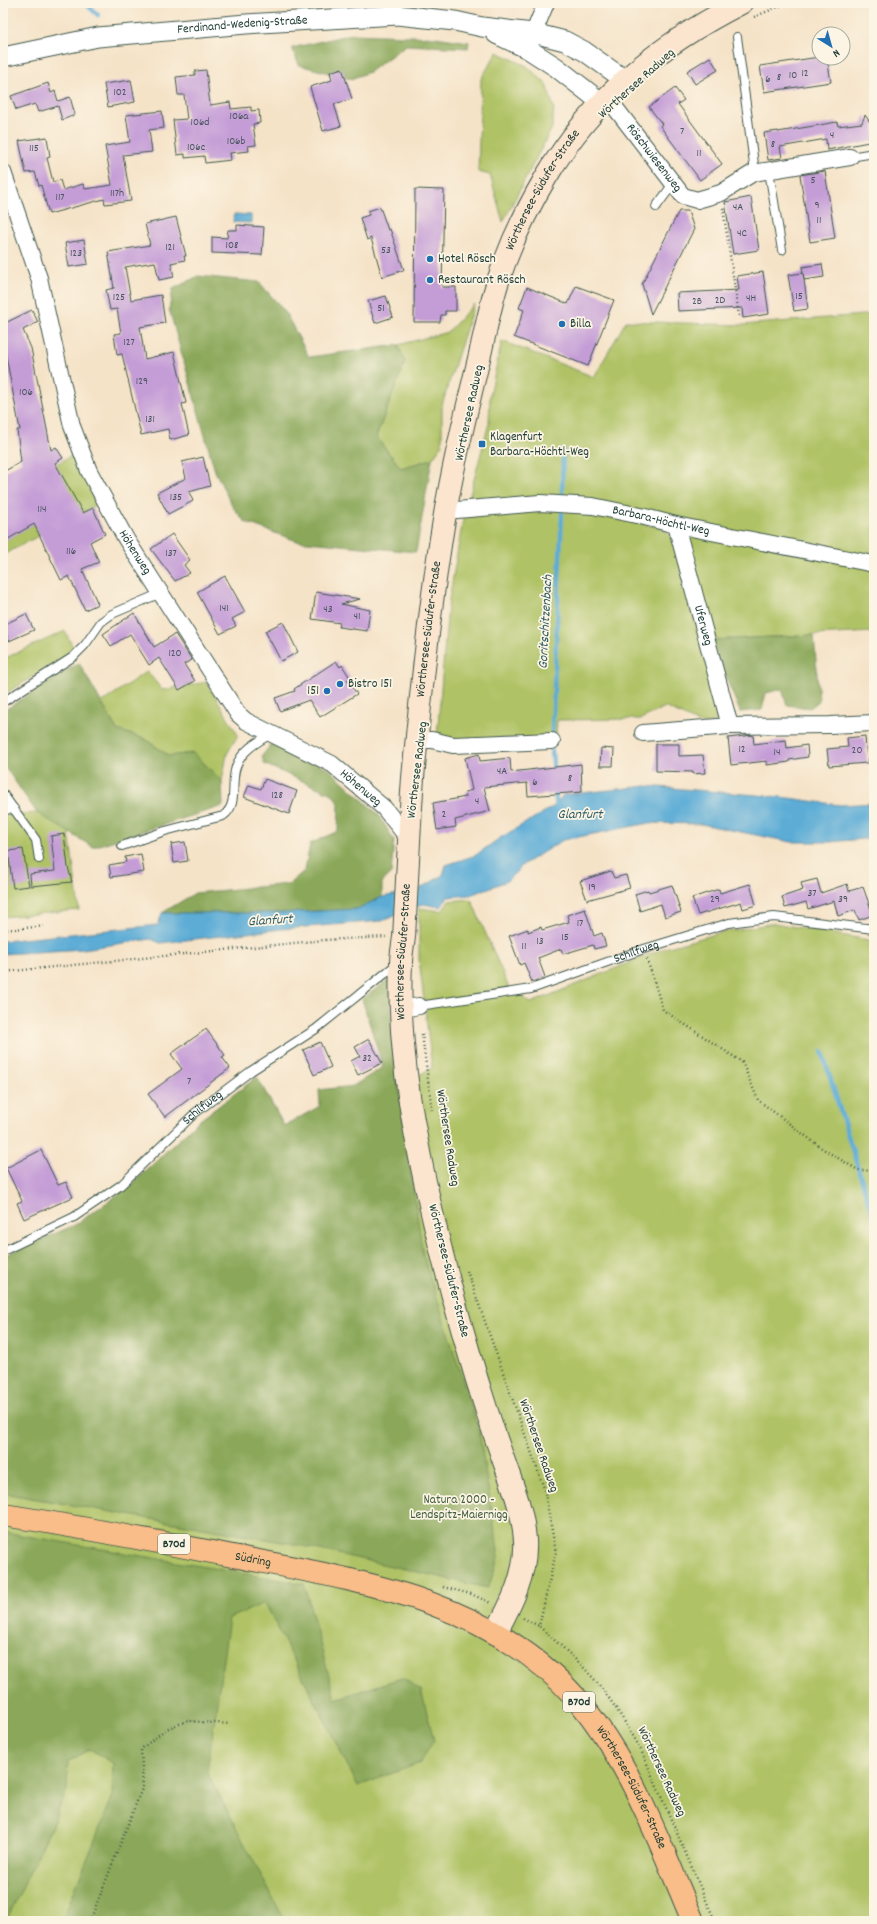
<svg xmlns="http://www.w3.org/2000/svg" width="877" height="1924" viewBox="0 0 877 1924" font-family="Dekko,sans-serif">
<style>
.green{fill:#afc265;stroke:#67804c}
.forest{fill:#8ba85a;stroke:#557247}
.water{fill:#5cacd6;stroke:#3e7485}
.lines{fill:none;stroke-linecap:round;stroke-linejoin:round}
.stream{stroke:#5cacd6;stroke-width:4.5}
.building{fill:#c49dd7}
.service-casing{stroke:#3f564a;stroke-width:10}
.minor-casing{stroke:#3f564a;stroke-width:18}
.tertiary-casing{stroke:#3f564a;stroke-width:21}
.secondary-casing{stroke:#3f564a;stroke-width:24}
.primary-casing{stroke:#3f564a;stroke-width:24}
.path{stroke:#3f564a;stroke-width:2.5;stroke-dasharray:1 3;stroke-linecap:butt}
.service{stroke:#fff;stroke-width:8}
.minor{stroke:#fff;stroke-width:16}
.tertiary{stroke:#fff;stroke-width:19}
.secondary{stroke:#fce5cf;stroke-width:22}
.primary{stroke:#f8bd88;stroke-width:22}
.poi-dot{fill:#1f6fb2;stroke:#fcf5e5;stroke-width:1.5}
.labels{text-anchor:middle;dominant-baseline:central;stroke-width:3.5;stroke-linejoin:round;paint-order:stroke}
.number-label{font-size:11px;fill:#48555d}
.shield{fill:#fcf5e5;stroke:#617469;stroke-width:1}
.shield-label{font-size:12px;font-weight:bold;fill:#1f3d34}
.street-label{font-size:13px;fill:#1f3d34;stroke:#fcf5e5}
.poi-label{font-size:13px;fill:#1f3d34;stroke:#fcf5e5;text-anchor:start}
.park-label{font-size:13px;fill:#435e40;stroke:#fcf5e5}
.water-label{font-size:14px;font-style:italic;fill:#315e65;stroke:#fcf5e5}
</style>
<rect width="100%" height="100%" fill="#fcf5e5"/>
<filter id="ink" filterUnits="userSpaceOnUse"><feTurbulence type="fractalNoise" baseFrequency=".025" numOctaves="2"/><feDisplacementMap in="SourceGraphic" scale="8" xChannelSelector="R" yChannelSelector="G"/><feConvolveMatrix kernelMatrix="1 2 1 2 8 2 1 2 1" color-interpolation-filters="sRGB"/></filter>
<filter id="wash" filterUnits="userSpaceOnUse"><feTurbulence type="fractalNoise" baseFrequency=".012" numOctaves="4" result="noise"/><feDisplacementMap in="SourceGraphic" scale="16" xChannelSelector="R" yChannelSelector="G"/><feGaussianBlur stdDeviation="0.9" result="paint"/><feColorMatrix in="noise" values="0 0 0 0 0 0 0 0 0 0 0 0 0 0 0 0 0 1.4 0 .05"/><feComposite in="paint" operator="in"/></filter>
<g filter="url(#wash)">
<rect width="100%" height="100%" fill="#f5e3c8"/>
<g class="green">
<path d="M497,52l30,14 19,18 8,24 -2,20 -49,94 -13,-47 -12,-3 3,-93z"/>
<path d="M474,304l-32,101v40l-10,14 -31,9 -25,-31 29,-75 -7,-17 50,-13z"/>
<path d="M874,314v318l-163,8 -32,-120 -211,-18 21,-79 1,-28 12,-54 92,36 32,-56 116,4z"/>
<path d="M73,455l25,49 -95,51v-62z"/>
<path d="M564,508l99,20 10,10 45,167 -2,18 -15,1 -36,-17 -24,12 -84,1 -1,17 -105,3 -14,-4 11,-130 16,-92z"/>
<path d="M65,631l10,20 -72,44v-36z"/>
<path d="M147,671l15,19 45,-8 31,53 -11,19 -5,27 -29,-28 -24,3 -24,-17 -28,-9 -16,-27z"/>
<path d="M3,809l7,6 27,-2 32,19 10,78 -76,7z"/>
<path d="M471,899l38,89 22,15 134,-55 54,-15 55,-10 100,18v980h-871v-665l72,-31 55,-39 65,-62 62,-47 27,49 80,-22 68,-36 -13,-109v-51l23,3 7,-10z"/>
</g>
<g class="forest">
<path d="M352,34l83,3 34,5 -1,6 -62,-3 -37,27 -18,7 -52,-14 -7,-17z"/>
<path d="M198,276l61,6 26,30 24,45 89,-12 7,17 -29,75 25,31 31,-9 -16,93 -119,-11 -52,-19 -13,-16 -17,-35 -46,-162 4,-20z"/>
<path d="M814,635l5,66 -9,7 -23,-3 -5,-16 -16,4 -4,17 -22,2 -29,-72z"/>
<path d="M79,663l38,67 28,9 24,17 24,-3 29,28 1,25 -130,41 -56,-34 -34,-49v-53z"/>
<path d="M273,742l56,27 49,45 16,26 -3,34 -9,8v15l-25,12 -75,4h-120l33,-20 94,-9 16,-14 5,-26 28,-13 1,-28 -7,-9 -68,-30 -2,-8z"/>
<path d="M389,979l6,85 28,191 56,176 20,126 -11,31 -194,-44 -291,-51v-237l72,-31 55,-39 65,-62 62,-47 27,49 36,-20 -1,-16 34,-4 30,-19 -21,-68z"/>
<path d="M3,1532l301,52 31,115 67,-21 19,12 13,50 -14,23 -62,23 -93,-183 -36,15 -22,154 78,149h-223l50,-123 1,-35 -23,-14 -22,13 -1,28 -16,38 -45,93h-3z"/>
</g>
<g class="water">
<path d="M234,214l17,1v8l-18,-1z"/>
<path d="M646,786l135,11 59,8 34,-2v35l-44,4h-39l-90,-18 -52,-1 -86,17 -39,24 -17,17 -37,14 -22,2 -7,10 -18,-3 -41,17 -100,8 -122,14 -9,-4 -68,10 -80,5v-13l155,-16 4,-12h120l75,-4 25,-12 34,-6 27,-16 3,-10 30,-10 24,-17 56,-33 7,-10z"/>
</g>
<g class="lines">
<g class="stream">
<path d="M85,3l13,12"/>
<path d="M562,495l1,-45"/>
<path d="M552,732l10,-219"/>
<path d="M552,751l2,22"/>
<path d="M555,788l2,23"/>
<path d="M822,1051l52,169"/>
</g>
</g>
<g id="blocks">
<g class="building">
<path d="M710,57l8,13 -23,14 -8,-13z"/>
<path d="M819,57l8,1 4,24 -67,10 -4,-26z"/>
<path d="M342,68l10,31 -18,5 7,22 -18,5 -13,-44 22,-7 -2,-8z"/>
<path d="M206,70l4,35 20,-3 1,7 20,-2v4l8,-1 1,13 -7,1 3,21 -8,1 1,5 -19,2 1,7 -26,3 -1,-7 -19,2v-4l-8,1 -4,-35 14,-1 -3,-24h-6l-2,-18 19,-2v-4z"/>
<path d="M131,80l4,22 -27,5 -4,-23z"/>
<path d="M48,83l3,10 4,-2 3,10 12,-4 5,18 -13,5 -4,-14 -20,6 -3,-8 -19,6 -5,-14z"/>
<path d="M675,88l9,12 -6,4 44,60 -22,16 -40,-54 2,-2 -13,-17z"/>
<path d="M162,111l2,17 -15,2 3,22 -29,3 8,46 -26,3 -1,-5 -55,15 -8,-29 -2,1 -4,-14 -9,1 -7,-32 28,-4 3,20 -3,1 6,24 7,-2 3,10 20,-6 2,5 27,-4 -7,-39 25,-4 -4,-27z"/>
<path d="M865,115l5,7 4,-1v20l-47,9 -1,-11 -46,8 2,11 -14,2 -4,-27 14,-2v1l59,-10 1,4 24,-3z"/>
<path d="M825,171l10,67 -25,4 -10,-67z"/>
<path d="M415,189l29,1 -2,97h14v24h-11v4h-4l-1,7h-26z"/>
<path d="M751,197l8,53 -26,4 -8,-52z"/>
<path d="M380,207l8,23 2,-1 14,41 -22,7 -11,-39 -4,2 -7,-22 9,-3 -1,-4z"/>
<path d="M679,211h9l6,18 -43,85 -9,-30z"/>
<path d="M176,217l10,39h-2l1,4 -14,3 3,14 -15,3 -4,-18 -30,5 6,33 30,-5 4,28 -25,4 5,32 29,-7 12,51 -4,1 7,31 -19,5 -2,-11 -27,6 -19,-81 -5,1 -3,-21 7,-1 -4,-24 -7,1 -4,-20 8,-2 -6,-36 42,-7 -5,-21z"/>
<path d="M237,225l27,2 -2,28 -50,-2v-16l15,1 1,-8h9z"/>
<path d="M84,240l4,24 -19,3 -4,-24z"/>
<path d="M822,264l2,13 -20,3 -2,-13z"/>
<path d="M763,272l6,42 -26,4 -1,-10 -64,3 -1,-18 62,-3 -2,-14z"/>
<path d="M803,273l5,36 -14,2 -6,-36z"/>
<path d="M576,286l38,14 -26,66 -74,-29 10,-27 -5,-2 8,-21 41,17z"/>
<path d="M386,296l7,21 -18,6 -7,-22z"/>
<path d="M32,310l6,12 -15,8 8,18 20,102 5,-3 7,11 -8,5 28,50 10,-5 12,26 -15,8 9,20 -17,7 16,35 -13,6 -16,-34 -8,4 -27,-56 -31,18v-70l18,-10 -4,-32h3l-17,-90v-16z"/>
<path d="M203,457l7,29 -21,6 4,9 -25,13 -11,-21 29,-15 -4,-16z"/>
<path d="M172,534l18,26 -6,5 6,8 -15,8 -24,-32z"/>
<path d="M225,576l20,36 -13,7 4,7 -16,8 -23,-42z"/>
<path d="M316,592l44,7 -19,5 29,6 -3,21 -28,-4 1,-4 -28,-4z"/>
<path d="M134,613l20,34 21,-13 17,26 -8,4 11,17 -16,9 -20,-32 -10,7 -19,-31 -19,12 -8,-12z"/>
<path d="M26,614l8,16 -25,11 -6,-16z"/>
<path d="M283,622l15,30 -17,9 -16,-30z"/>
<path d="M336,661l4,6 2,-2 8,13 -3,2 10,14 -37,23 -11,-17 -29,11 -5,-13 20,-7 -1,-2z"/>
<path d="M753,735l1,9 32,-4 1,8 20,-3 1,12 -19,3v2l-22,3v-4l-36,4 -3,-27z"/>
<path d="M865,736l2,27 -38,3 -2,-17 21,-2 -1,-9z"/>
<path d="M656,744h23v12l24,-1 2,18 -12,1v-2l-37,-1z"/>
<path d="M601,748l13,1 -1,17h-13z"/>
<path d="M479,754l1,7 30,-3 1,14 70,-8 1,28 -54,4 -1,-13 -43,4 6,24 -35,9 1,7 -19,3 -4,-27 33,-6 -1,-5 7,-2 -7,-32z"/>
<path d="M265,779l32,12 -8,23 -45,-17 5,-12 12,4z"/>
<path d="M64,834l4,33 4,15 -41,4 -1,-12 25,-3 -4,-35z"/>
<path d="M185,842l3,19 -14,2 -3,-19z"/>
<path d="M23,849l6,37 -16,2 -5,-37z"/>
<path d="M141,854l3,18 -33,5 -2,-12 17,-3 -1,-5z"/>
<path d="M611,871l3,7 12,-3 4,13 -43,12 -7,-19z"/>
<path d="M817,879l4,14 26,-9 2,7 14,-4 10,28 -14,5 -4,-10 -17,6 -4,-15 -26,8 -2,-7 -21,6 -3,-11 21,-7 -2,-7z"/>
<path d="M750,884l6,21 -13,4 -2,-7 -43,13 -6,-17 27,-9 1,4z"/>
<path d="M672,885l9,27 -16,5 -4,-13 -21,7 -5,-17 13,-4 1,2z"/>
<path d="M585,909l9,27 8,-3 4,13 -12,3 -1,-4 -30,9 -2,-5 -23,9 7,19 -13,5 -8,-19 -4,2 -11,-29 19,-7v3l13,-5 1,3 27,-8 -2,-7z"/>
<path d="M206,1029l19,26 -3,2 8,11 -65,49 -17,-23 34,-25 -11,-15z"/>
<path d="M369,1039l13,24 -24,12 -7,-14 9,-5 -5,-9z"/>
<path d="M320,1042l11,25 -17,8 -11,-25z"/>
<path d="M41,1150l17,35 8,-3 7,15 -49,22 -7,-16 5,-2 -16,-33z"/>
</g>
</g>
</g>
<g filter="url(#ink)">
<use href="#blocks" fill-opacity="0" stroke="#3f564a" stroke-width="1"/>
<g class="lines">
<defs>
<g id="service">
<path d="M737,37l17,127 -1,9"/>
<path d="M850,157l24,-4"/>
<path d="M769,171l13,79"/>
<path d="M656,207l17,-23"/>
<path d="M3,702l70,-45 12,-12 16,-23 11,-8 49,-21"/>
<path d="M3,794l33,46 3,19"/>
<path d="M3,810l11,-1"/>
<path d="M122,846l43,-15 58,-15c16,-11 7,-32 13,-49 5,-16 21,-25 35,-33"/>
<path id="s1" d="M419,1006l112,-17 113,-40 85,-26 45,-6 100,12"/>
<path id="s2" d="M3,1251l71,-34 47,-32 74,-72 56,-42 65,-42 81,-65"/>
</g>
<g id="minor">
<path d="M529,44l17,-41"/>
<path id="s3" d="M607,97l76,99 14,4 24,-7 32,-20 97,-16"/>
<path id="s4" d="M3,172l36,106 33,148 17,45 37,68 112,175 8,7 86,43 52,44 24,30"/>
<path id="s5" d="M445,511l95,-8 53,3 48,10 35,9 198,39"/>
<path id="s6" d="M676,525l54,201"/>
<path d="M643,733l87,-7 100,-1 44,-2"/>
<path d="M416,740h16l21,5 99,-4"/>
<path d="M402,1009l17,-3"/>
</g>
<g id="tertiary">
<path d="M496,34l32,15 28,18 46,36"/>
<path id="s7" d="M3,57l95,-20 148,-13 151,-9 58,6 27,6 51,6 32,8 19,10 41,29"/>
</g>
<g id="secondary">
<path id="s8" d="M496,1632c15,-27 31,-59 29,-92 -2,-32 -16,-63 -26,-93 -8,-22 -15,-45 -22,-67 -28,-93 -53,-188 -68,-284 -6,-42 -10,-90 -8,-133 0,-9 2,-17 3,-26 3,-53 5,-106 9,-159 8,-88 17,-176 32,-264 8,-49 20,-98 32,-147 7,-28 12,-58 21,-86 12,-36 29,-72 48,-104 48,-81 113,-132 195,-174"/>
</g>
<g id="primary">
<path id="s9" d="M3,1515c79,12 157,27 235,42 123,24 251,43 338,141 54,62 85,148 117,223"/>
</g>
</defs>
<use href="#service" class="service-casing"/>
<use href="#minor" class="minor-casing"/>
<use href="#tertiary" class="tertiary-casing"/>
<use href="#secondary" class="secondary-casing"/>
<use href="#primary" class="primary-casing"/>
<g class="path">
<path d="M754,17l33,-14"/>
<path d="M723,208l16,108"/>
<path d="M3,930l43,-4"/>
<path d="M647,959l16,51 79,52 16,38 65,49 35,21 16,1"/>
<path d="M3,972l321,-32 62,-3"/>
<path d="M422,1034l10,76"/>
<path d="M467,1271l77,217 12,64 -17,74c15,14 32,28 46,43 22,23 40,52 56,81l74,171"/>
<path d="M443,1587l28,7 20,9"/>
<path d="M523,1618l16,8"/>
<path d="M90,1921l53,-135 -2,-37 25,-20 21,-8 43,3"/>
</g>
<use href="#service" class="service"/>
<use href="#minor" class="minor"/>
<use href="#tertiary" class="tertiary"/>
<use href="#secondary" class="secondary"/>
<use href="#primary" class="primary"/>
</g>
</g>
<g class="poi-dot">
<circle cx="430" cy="259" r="4"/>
<circle cx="430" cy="280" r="4"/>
<circle cx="562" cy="324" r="4"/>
<rect x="478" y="440" width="8" height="8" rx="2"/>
<circle cx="340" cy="684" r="4"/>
<circle cx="327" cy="691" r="4"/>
</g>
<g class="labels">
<g class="number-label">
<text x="805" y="74">12</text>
<text x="793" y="76">10</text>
<text x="779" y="78">8</text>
<text x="768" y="80">6</text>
<text x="120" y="93">102</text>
<text x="239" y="117">106a</text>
<text x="200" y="123">106d</text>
<text x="682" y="132">7</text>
<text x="832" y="136">4</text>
<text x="236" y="142">106b</text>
<text x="773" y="145">8</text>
<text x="196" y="148">106c</text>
<text x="34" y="149">115</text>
<text x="699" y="154">11</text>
<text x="813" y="181">5</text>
<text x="117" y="194">117h</text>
<text x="60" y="198">117</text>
<text x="817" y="206">9</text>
<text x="738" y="208">4A</text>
<text x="819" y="221">11</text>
<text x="742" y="234">4C</text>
<text x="232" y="246">108</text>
<text x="170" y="248">121</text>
<text x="386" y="251">53</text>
<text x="76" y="254">123</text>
<text x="799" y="297">15</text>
<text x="119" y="298">125</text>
<text x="751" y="299">4H</text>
<text x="720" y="301">2D</text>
<text x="697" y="302">2B</text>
<text x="381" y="309">51</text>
<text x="129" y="343">127</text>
<text x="142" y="382">129</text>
<text x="26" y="393">106</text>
<text x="150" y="420">131</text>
<text x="176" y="498">135</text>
<text x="42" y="510">114</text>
<text x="71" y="552">116</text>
<text x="171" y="554">137</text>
<text x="224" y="609">141</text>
<text x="328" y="610">43</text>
<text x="357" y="617">41</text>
<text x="175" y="654">120</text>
<text x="742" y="750">12</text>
<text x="857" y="751">20</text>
<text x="777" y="753">14</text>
<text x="502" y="772">4A</text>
<text x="570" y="779">8</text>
<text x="535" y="783">6</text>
<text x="277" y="796">128</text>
<text x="477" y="802">4</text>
<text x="444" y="815">2</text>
<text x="592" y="888">19</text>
<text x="812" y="894">37</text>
<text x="715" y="900">29</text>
<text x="843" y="900">39</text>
<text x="580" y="924">17</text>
<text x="565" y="938">15</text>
<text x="540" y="942">13</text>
<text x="524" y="947">11</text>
<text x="367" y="1059">32</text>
<text x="189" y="1082">7</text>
</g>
<g class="shield">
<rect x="158" y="1534" width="32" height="20" rx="3"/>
<rect x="563" y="1692" width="32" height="20" rx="3"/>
</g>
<g class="shield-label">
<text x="174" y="1544">B70d</text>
<text x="579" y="1702">B70d</text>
</g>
<g class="street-label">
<text stroke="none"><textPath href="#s7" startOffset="242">Ferdinand-Wedenig-Straße</textPath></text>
<text transform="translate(637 84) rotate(-42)">Wörthersee Radweg</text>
<text stroke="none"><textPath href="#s3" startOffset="77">Röschwiesenweg</textPath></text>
<text stroke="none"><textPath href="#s8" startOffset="1483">Wörthersee-Südufer-Straße</textPath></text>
<text transform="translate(470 413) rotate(-78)">Wörthersee Radweg</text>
<text stroke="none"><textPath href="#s5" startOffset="218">Barbara-Höchtl-Weg</textPath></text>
<text stroke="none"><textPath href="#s4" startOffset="405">Höhenweg</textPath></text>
<text stroke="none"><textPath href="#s6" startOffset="104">Uferweg</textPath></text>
<text stroke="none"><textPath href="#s8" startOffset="1026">Wörthersee-Südufer-Straße</textPath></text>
<text transform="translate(418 770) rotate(-83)">Wörthersee Radweg</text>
<text stroke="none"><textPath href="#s4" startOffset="741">Höhenweg</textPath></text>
<text stroke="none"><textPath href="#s8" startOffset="702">Wörthersee-Südufer-Straße</textPath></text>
<text stroke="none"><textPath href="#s1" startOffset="225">Schilfweg</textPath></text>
<text stroke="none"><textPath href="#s2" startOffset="248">Schilfweg</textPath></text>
<text transform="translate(447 1138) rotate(81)">Wörthersee Radweg</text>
<text transform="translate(448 1271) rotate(76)">Wörthersee-Südufer-Straße</text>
<text transform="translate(538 1446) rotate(71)">Wörthersee Radweg</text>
<text stroke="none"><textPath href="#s9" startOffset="254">Südring</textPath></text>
<text transform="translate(661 1772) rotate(65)">Wörthersee Radweg</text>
<text stroke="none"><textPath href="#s9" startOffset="718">Wörthersee-Südufer-Straße</textPath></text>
</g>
<g class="poi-label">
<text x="438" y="259">Hotel Rösch</text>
<text x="438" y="280">Restaurant Rösch</text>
<text x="570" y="324">Billa</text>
<text x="490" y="437">Klagenfurt<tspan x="490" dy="15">Barbara-Höchtl-Weg</tspan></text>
<text x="348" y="684">Bistro 151</text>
<text x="319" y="691" text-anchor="end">151</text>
</g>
<g class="park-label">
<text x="459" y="1500">Natura 2000 -<tspan x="459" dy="15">Lendspitz-Maiernigg</tspan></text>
</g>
<g class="water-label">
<text transform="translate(546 622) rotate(-87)">Goritschitzenbach</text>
<text x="580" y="815">Glanfurt</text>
<text transform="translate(270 921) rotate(-4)">Glanfurt</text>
</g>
</g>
<rect width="877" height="1924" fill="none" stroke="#fcf5e5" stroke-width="16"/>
<g transform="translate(831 46) rotate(143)"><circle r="19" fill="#fcf5e5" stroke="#a4ab9e"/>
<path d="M0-3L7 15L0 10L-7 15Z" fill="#1f6fb2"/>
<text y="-6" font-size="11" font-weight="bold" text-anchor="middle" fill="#1f3d34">N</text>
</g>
</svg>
